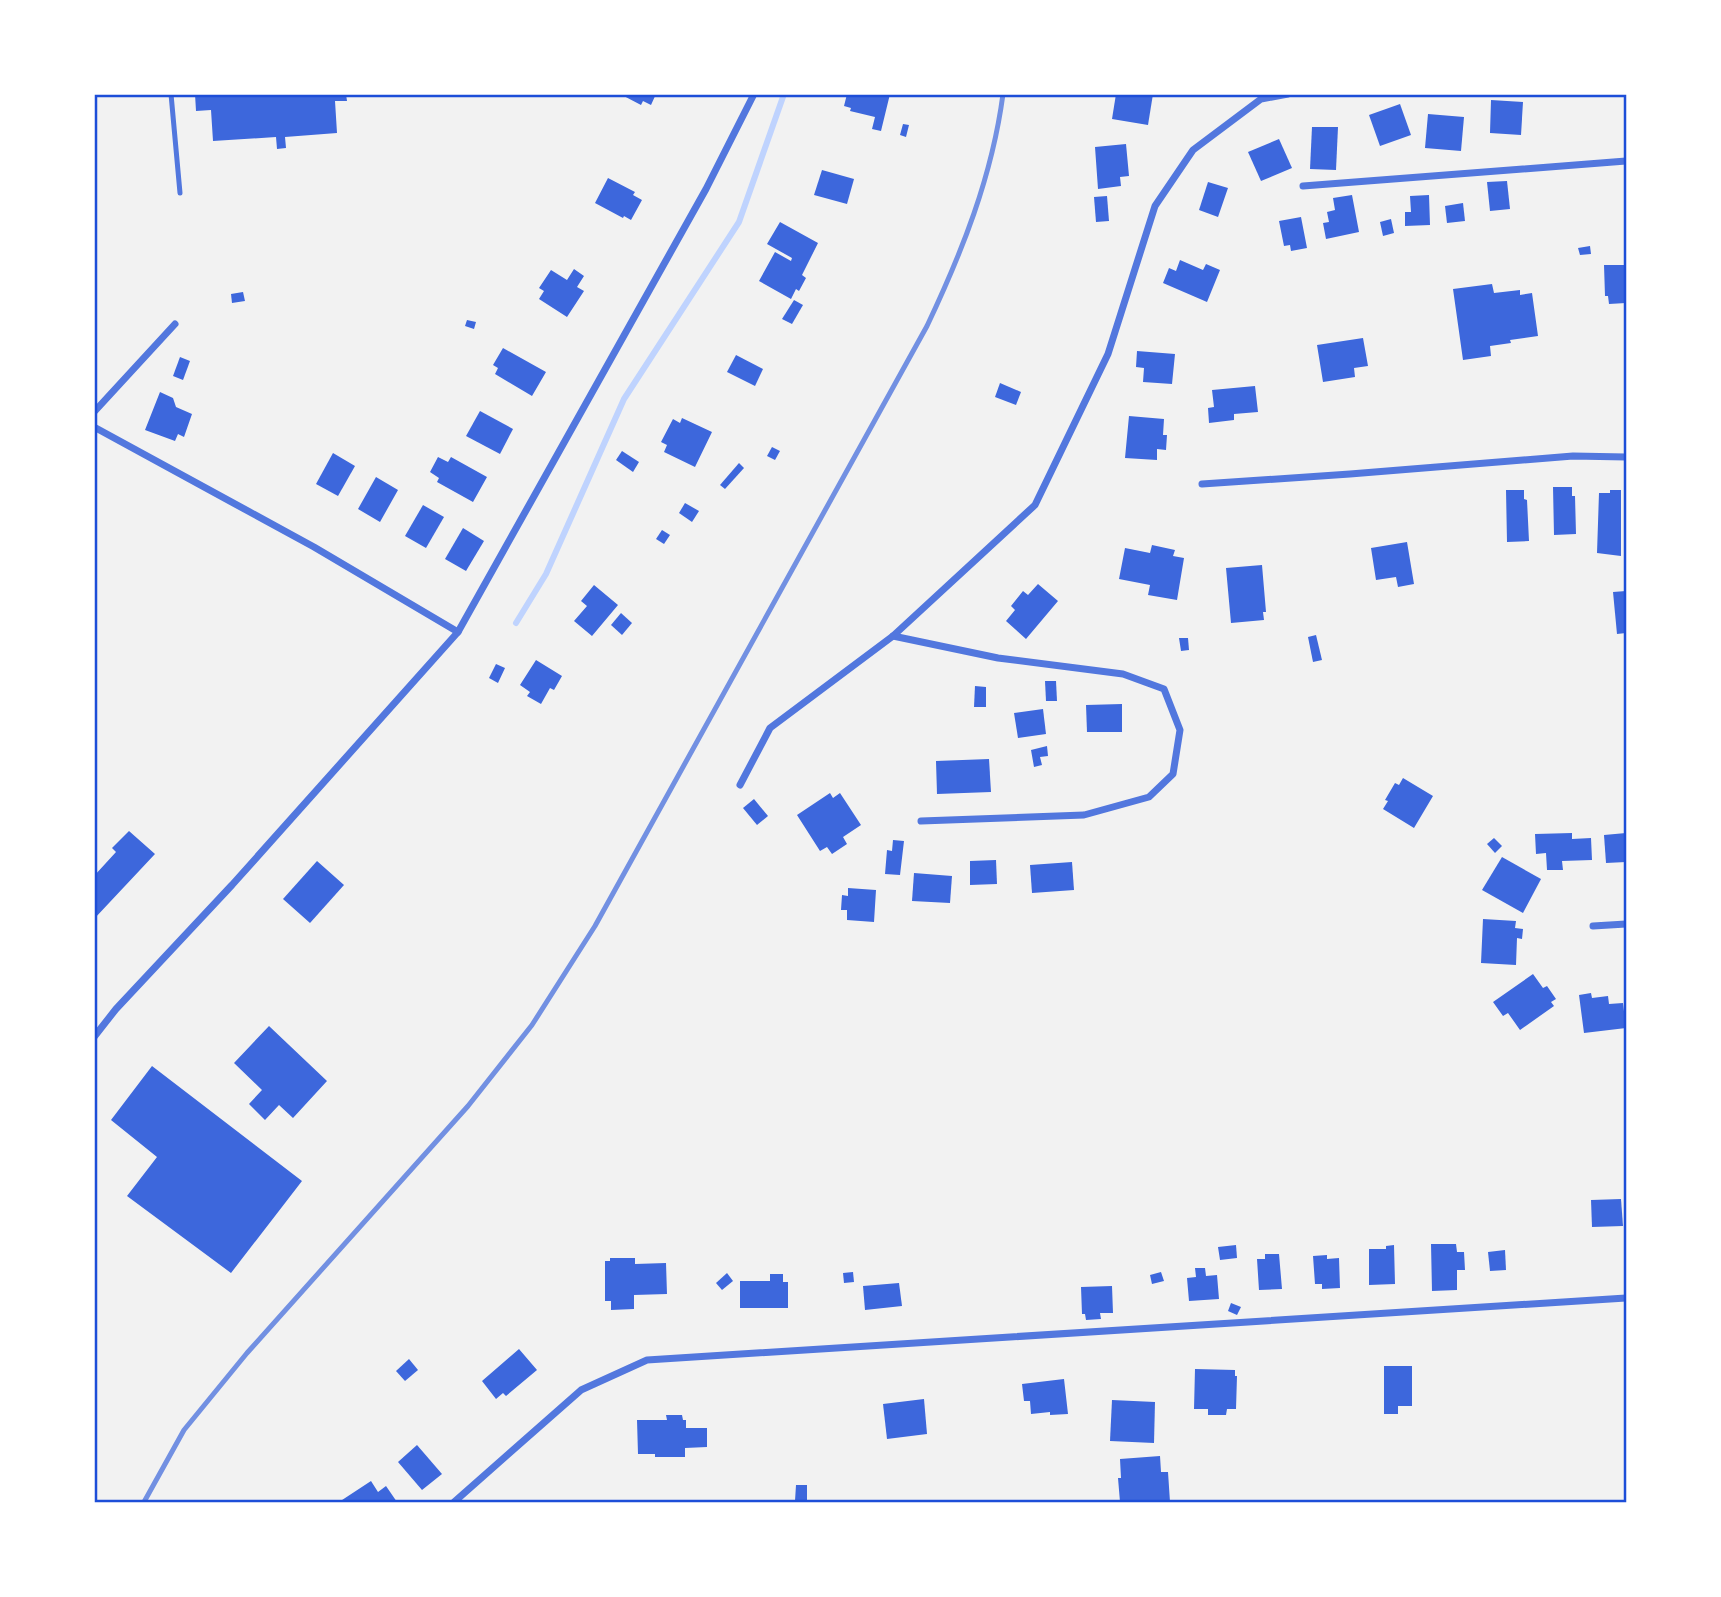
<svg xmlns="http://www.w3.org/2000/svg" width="1721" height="1597" viewBox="0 0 1721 1597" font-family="Arial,sans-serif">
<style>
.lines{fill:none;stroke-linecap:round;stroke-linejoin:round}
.stream{stroke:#bfd3fe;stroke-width:6}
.building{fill:#3d67dc}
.service{stroke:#5277de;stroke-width:5}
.minor{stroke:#5277de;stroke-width:7}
.rail{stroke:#7290e2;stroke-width:5}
.neatline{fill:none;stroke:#1d4ed8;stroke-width:2.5}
</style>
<rect width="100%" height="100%" fill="#f2f2f2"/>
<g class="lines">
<path class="stream" d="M516,623l30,-49 78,-175 115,-177 45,-128"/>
</g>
<g class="building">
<path d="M195,94h151l1,7h-12l2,32 -52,4 1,11 -9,1 -1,-12 -63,4 -2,-31 -15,1z"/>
<path d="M620,94h36l-5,11 -8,-4 -2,4z"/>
<path d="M847,94h43l-9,37 -9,-2 3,-12 -25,-6 1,-3 -7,-2z"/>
<path d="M1116,94h37l-5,31 -36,-6z"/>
<path d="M1491,100l32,2 -2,33 -31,-2z"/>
<path d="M1400,104l11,31 -31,11 -11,-31z"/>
<path d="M1428,114l36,3 -3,34 -36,-3z"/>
<path d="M903,124l6,1 -3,12 -6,-2z"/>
<path d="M1312,127h26l-2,43 -26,-1z"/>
<path d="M1279,139l13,29 -31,13 -13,-29z"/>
<path d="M1126,144l3,32 -9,1 1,9 -23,3 -3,-42z"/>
<path d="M822,170l32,9 -7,25 -33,-9z"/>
<path d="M608,178l27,14 -2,3 9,5 -11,20 -7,-4 -1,2 -28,-15z"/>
<path d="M1507,181l3,28 -20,2 -3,-29z"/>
<path d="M1208,182l20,6 -10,29 -19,-7z"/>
<path d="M1352,195l7,37 -33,7 -3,-16 6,-1 -2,-10 8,-2 -2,-12z"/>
<path d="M1429,195l1,30 -25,1v-14h6l-1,-16z"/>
<path d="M1107,196l2,25 -13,1 -2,-25z"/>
<path d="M1463,203l2,18 -18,2 -2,-17z"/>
<path d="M1301,217l6,31 -16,3 -1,-6 -6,1 -5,-25z"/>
<path d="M1391,219l3,14 -11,3 -3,-14z"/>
<path d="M780,222l38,21 -16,32 4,3 -7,13 -3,-2 -5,10 -32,-18 16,-29 16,9 1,-3 -25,-14z"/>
<path d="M1590,246l1,8 -11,1 -2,-7z"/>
<path d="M1180,260l23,10 3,-6 14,6 -13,32 -44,-19 6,-15 7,3z"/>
<path d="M1604,265h22v38l-17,1 -1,-8h-3z"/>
<path d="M574,269l10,7 -7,11 7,4 -17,26 -28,-18 5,-8 -5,-3 12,-18 16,10z"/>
<path d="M1492,284l2,9 26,-3v5l12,-2 6,43 -28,4 1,3 -21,3 1,10 -28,4 -10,-71z"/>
<path d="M243,292l2,9 -13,2 -1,-9z"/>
<path d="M794,300l9,5 -11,19 -10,-5z"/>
<path d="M467,320l9,2 -2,7 -9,-3z"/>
<path d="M1363,338l5,28 -14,2 1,9 -32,5 -6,-37z"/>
<path d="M503,348l43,24 -14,24 -37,-22 3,-6 -5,-3z"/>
<path d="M1137,351l38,3 -3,30 -29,-2 1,-14 -8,-1z"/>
<path d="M736,355l27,14 -8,17 -28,-14z"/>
<path d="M180,357l10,4 -7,19 -10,-4z"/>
<path d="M1000,383l21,9 -5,13 -21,-8z"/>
<path d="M1255,386l3,26 -24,2v6l-25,3 -1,-15 6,-1 -2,-17z"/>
<path d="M160,392l13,6 3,9 16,7 -8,23 -6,-3 -3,7 -30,-11z"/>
<path d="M480,411l33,18 -13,25 -34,-18z"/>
<path d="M1129,416l35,3 -1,16h4l-1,15 -9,-1v11l-32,-2z"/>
<path d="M682,418l30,14 -17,35 -31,-15 3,-7 -6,-3 12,-23 7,4z"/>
<path d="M772,447l8,4 -5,9 -8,-4z"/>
<path d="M622,451l17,11 -6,10 -17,-12z"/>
<path d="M333,453l22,13 -17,30 -22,-12z"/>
<path d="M438,457l10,5 3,-5 36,20 -14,25 -36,-20 2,-4 -9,-6z"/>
<path d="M739,463l5,5 -19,21 -5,-4z"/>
<path d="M376,477l22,13 -18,32 -22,-13z"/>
<path d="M1553,487h19v9h3l1,38 -22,1z"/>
<path d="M1506,490h18v9l3,1 2,41 -22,1z"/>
<path d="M1610,490h11v66l-24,-3 2,-60h11z"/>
<path d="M685,503l14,8 -7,11 -13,-9z"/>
<path d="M423,505l21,12 -18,31 -21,-12z"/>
<path d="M463,528l21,13 -18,30 -21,-12z"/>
<path d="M662,530l8,5 -6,9 -8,-5z"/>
<path d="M1407,542l7,42 -16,3 -2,-10 -20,3 -5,-32z"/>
<path d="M1152,545l23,5 -2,6 11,2 -7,42 -29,-5 2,-10 -31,-6 6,-31 25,5z"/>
<path d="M1262,565l4,47h-3l1,8 -33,3 -5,-55z"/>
<path d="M1038,584l20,17 -32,38 -20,-18 9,-11 -4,-4 12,-15 5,4z"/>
<path d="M594,585l24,20 -26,31 -18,-15 13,-15 -6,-5z"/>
<path d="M1626,591v42l-9,1 -4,-42z"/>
<path d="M621,613l11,10 -10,12 -11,-10z"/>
<path d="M1316,635l6,25 -9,2 -5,-25z"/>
<path d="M1179,638h9l1,12 -8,1z"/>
<path d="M536,660l26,16 -8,14 -4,-2 -9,16 -14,-8 3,-4 -10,-7z"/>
<path d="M496,664l9,4 -7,15 -9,-5z"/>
<path d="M1045,681h11l1,20h-11z"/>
<path d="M975,686l11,1v20h-12z"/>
<path d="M1122,704v28h-35l-1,-27z"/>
<path d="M1043,709l3,25 -28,4 -4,-25z"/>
<path d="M1047,746l1,10 -8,1 2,8 -8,2 -3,-17z"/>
<path d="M989,759l2,33 -54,2 -1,-33z"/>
<path d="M1403,778l30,18 -19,32 -31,-19 5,-8 -3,-1 10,-17 4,2z"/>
<path d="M830,793l3,5 7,-5 21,32 -18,12 4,7 -15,10 -5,-7 -7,4 -23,-36z"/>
<path d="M754,799l14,17 -11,9 -14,-17z"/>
<path d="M129,831l26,23 -61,65v-43l22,-24 -4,-4z"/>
<path d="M1572,833v6l19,-1 1,22 -30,1 1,9h-16l-1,-17 -10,1 -1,-20z"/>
<path d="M1626,833v29l-20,1 -2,-28z"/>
<path d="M1494,838l8,8 -7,7 -8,-9z"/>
<path d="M893,840l11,1 -4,34 -15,-1 2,-24 5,1z"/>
<path d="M1502,857l39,22 -18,34 -41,-23z"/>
<path d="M996,860l1,24 -27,1v-24z"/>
<path d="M317,861l27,24 -34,38 -27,-24z"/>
<path d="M1072,862l2,28 -42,3 -2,-28z"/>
<path d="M914,873l38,3 -2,27 -38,-2z"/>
<path d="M848,888l28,2 -2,32 -27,-2v-10h-6l1,-15 6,1z"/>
<path d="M1483,919l33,2 -1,7 8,1 -1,10 -5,-1 -1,27 -35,-2z"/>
<path d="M1533,974l10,14 4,-2 9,13 -5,3 3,4 -34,24 -12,-17 -5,3 -10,-14z"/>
<path d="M1591,993l1,5 16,-2 1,8 14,-1 3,25 -42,5 -5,-38z"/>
<path d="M269,1026l58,55 -34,37 -14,-13 -14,15 -16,-16 13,-14 -28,-27z"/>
<path d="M152,1066l150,115 -71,92 -104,-77 30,-39 -46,-37z"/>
<path d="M1621,1199l2,27 -31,1 -1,-27z"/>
<path d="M1431,1244h25l1,8h7l1,18h-8v20l-25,1z"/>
<path d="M1236,1245l1,13 -17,2 -2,-13z"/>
<path d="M1394,1245l1,39 -26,1v-36h17v-3z"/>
<path d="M1505,1250l1,20 -16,1 -2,-19z"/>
<path d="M1265,1254h14l3,35 -23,1 -2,-31h8z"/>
<path d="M1327,1255v4l12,-1 1,30 -18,1v-5h-7l-2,-28z"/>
<path d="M610,1258h25v6l31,-1 1,31 -33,1v14l-23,1v-9h-6v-40h5z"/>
<path d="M1195,1268h10l1,8 11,-1 2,24 -30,2 -2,-23 9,-1z"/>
<path d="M853,1272l1,10 -10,1 -1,-10z"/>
<path d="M1161,1272l3,9 -12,3 -2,-9z"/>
<path d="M727,1273l6,8 -11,9 -6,-7z"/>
<path d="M770,1274h13v8h5v26h-48v-27h30z"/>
<path d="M899,1283l3,23 -37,4 -2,-24z"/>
<path d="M1112,1286l1,27h-13l1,6 -15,1 -1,-6h-3l-1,-27z"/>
<path d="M1231,1303l10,4 -4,8 -9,-4z"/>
<path d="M519,1349l18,21 -31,26 -3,-3 -7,6 -14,-18z"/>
<path d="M409,1359l9,11 -13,11 -9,-10z"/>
<path d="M1384,1366h28v40h-14v8h-14z"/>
<path d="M1195,1369l40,1v6h2l-1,33h-9l-1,6h-18v-6h-14z"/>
<path d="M1064,1379l4,35 -18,1v-3l-19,2 -1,-13h-6l-2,-17z"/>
<path d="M924,1399l3,35 -40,5 -4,-35z"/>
<path d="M1112,1400l43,2 -1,41 -44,-2z"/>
<path d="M666,1415h16l1,5h3v8h21v19l-22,1v9h-30v-3h-17l-1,-34h30z"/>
<path d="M417,1445l25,29 -20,16 -24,-28z"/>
<path d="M1160,1456l1,16h7l2,30h-50l-2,-24h3l-1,-19z"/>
<path d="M371,1481l7,11 8,-6 11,16h-58z"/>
<path d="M796,1485h11v16h-12z"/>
</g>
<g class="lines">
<path class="service" d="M171,94l9,99"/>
<g class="minor">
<path d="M1303,186l323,-25"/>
<path d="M94,412l81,-88"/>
<path d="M94,427l220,120 144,85"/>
<path d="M1202,484l148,-10 223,-18 53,1"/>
<path d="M893,636l105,22 125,16 41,15 16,41 -7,44 -24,23 -65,18 -163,6"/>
<path d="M740,785l30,-57 123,-92 142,-131 73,-151 47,-148 38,-56 68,-51 27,-5"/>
<path d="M1593,926l33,-2"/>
<path d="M94,1037l22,-28 116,-124 226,-253 248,-443 48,-95"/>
<path d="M454,1502l127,-112 66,-30 979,-62"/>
</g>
<path class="rail" d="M144,1502l40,-72 63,-77 221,-247 64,-81 63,-99 332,-600c35,-74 65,-149 76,-232"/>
</g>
<rect width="1721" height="1597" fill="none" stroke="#ffffff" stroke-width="192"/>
<rect x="96" y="96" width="1529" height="1405" class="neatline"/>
</svg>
